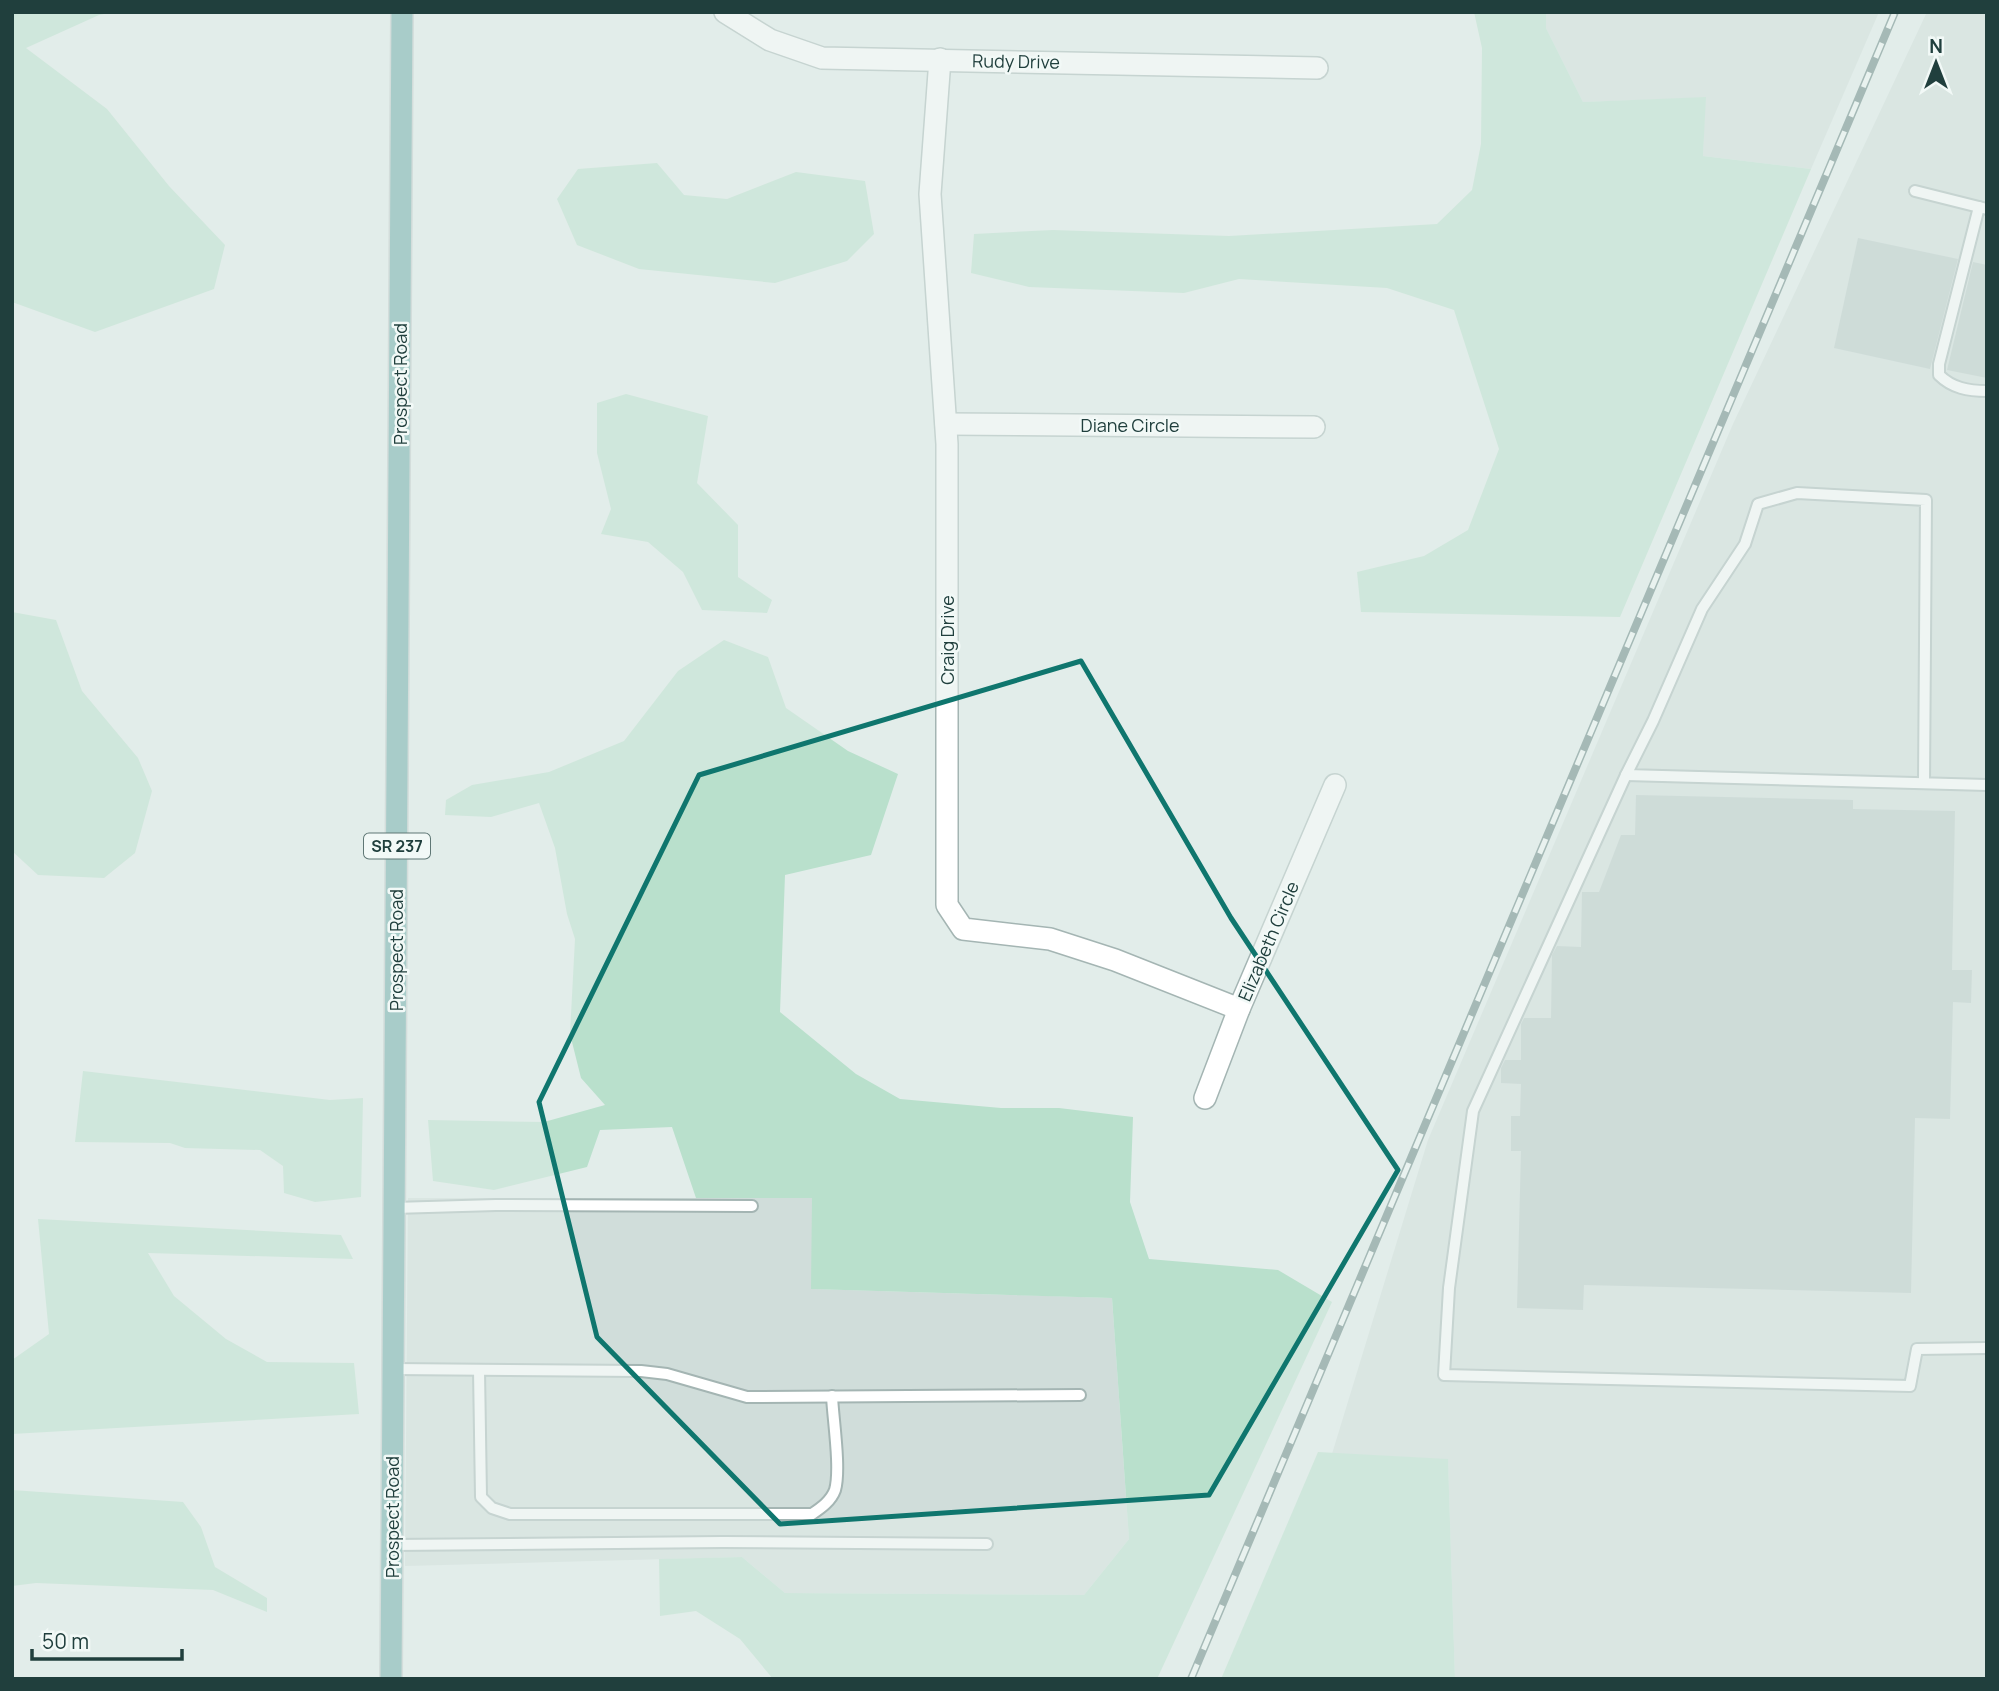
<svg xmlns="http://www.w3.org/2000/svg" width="1999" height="1691" viewBox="0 0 1999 1691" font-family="Manrope,sans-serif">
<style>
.built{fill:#d0ddda}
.green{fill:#b9e0cc}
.building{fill:#b7c8c4}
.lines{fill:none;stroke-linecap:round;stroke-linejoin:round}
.lane-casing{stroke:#a4b5b3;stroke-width:14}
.street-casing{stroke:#a4b5b3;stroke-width:24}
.primary-casing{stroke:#c1c9c9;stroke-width:24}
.lane{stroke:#fff;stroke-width:10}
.street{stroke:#fff;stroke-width:21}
.primary{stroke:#63a5a3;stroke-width:21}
.rail-casing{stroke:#5b7b79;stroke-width:8}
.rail{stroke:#f2f9f7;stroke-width:5;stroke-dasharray:16;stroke-linecap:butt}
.marked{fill:none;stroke:#0f766e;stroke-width:5;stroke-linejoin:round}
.labels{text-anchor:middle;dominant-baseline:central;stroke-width:5;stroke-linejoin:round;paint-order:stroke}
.shield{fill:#f2f9f7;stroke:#5f7775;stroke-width:2}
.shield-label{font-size:16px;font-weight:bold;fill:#203f3d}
.street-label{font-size:18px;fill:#203f3d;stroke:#f2f9f7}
</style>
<rect width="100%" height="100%" fill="#e2edea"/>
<g class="built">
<path d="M1546,12h333l-68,157 -108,-13 2,-58 -122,4 -37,-74z"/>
<path d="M1927,12h60v1667h-532l-7,-219 -116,-6 96,-314 305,-716z"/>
<path d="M408,1198h404v91l300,9 17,241 -45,56 -299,-2 -43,-36 -337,9z"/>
</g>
<g class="green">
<path d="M12,12h102l-15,3 -73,33 81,61 62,77 56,59 -11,44 -119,43 -83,-30z"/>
<path d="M1474,12h72v16l37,74 123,-5 -3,59 108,13 -191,448 -259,-5 -4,-40 67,-16 44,-26 31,-81 -45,-139 -67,-22 -148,-9 -55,14 -155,-6 -58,-14 3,-39 79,-4 176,6 208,-12 35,-34 9,-46 1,-96z"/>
<path d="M657,163l27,32 43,4 69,-27 69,9 9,53 -27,27 -72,22 -136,-14 -62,-24 -20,-46 21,-30z"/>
<path d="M626,394l82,22 -11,67 41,42v52l34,23 -5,13 -65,-3 -19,-38 -35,-30 -47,-8 10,-25 -14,-56v-50z"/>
<path d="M12,612l44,8 26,71 56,67 14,33 -17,62 -31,25 -66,-3 -26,-24z"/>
<path d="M724,640l44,17 18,51 62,43 50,23 -27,81 -86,20 -5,137 76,62 44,25 101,9h58l74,9 -3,85 19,57 129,11 54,32 -175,377h-384l-33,-40 -44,-28 -36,5 -1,-57 83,-2 43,36 299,2 45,-56 -17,-241 -301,-9 1,-91h-116l-24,-71 -72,3 -13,37 -93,23 -61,-9 -5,-61 116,2 61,-17 -24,-27 -11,-44 5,-95 -8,-25 -12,-66 -16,-45 -48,14 -46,-2 1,-15 26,-15 77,-13 75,-31 54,-70z"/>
<path d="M83,1071l247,29 33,-2 -2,99 -46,5 -31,-9 -1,-27 -23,-16 -75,-2 -15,-5 -95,-1z"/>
<path d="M38,1219l303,16 12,24 -205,-6 26,43 52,43 41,23 87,1 5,51 -347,20v-74l37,-26z"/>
<path d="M1318,1452l130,7 7,220h-234z"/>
<path d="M12,1490l171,12 18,25 14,40 52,31v14l-54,-22 -177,-7 -24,3z"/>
</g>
<g class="building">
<path d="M1858,238l100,21 -28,110 -96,-21z"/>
<path d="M1973,262l14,3v113l-40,-8z"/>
<path d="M1636,795l217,5v9l102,2 -3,159h20l-1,33 -18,-1 -3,117 -35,-1 -4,175 -327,-8 -1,25 -66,-2 4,-157h-10v-35h9l1,-32 -20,-1v-15l4,-8h16v-36l3,-6h27l1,-63 5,-9 24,1 1,-55h17l22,-57h14z"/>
</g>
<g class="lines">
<defs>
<g id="lane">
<path d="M1915,191l64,16"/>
<path d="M1987,209l-8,-2 -40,157v11c13,13 29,16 48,16"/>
<path d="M1626,775l-153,336 -24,177 -5,87 466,11 7,-37 70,-1"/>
<path d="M1924,783l2,-283 -129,-7 -39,11 -13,40 -43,65 -49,112 -27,54 361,10"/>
<path d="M394,1208l102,-3 256,1"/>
<path d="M393,1369l248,2 26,3 80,23 333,-2"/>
<path d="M479,1370l2,127 11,11 18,6h302c9,-6 19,-13 23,-24 6,-21 -2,-71 -3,-94"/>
<path d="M392,1545l331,-3 264,2"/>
</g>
<g id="street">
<path d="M725,12l45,28 52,18 495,10"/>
<path d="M940,59l-10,135 17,250v461l16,24 87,10 65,21 124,49"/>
<path d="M946,424l368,3"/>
<path d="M1205,1098l34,-89 96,-224"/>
</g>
<path id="primary" d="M391,1679l11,-1667"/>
</defs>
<use href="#lane" class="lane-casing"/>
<use href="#street" class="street-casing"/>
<use href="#primary" class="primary-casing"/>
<use href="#lane" class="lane"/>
<use href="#street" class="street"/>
<use href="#primary" class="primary"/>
<defs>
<path id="rail" d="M1191,1679l704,-1667"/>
</defs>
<use href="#rail" class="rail-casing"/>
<use href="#rail" class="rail"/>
</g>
<path d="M0 0H1999V1691H0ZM1081,661l150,257 167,252 -189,325 -429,29 -183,-187 -58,-235 160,-327z" fill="#e2edea" fill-opacity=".55" fill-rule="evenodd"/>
<path class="marked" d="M1081,661l150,257 167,252 -189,325 -429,29 -183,-187 -58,-235 160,-327z"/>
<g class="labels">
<rect class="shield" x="364" y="833.5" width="66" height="25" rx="5"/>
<g class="shield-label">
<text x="397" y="846">SR 237</text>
</g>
<g class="street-label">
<text transform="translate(1016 61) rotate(1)">Rudy Drive</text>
<text transform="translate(400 384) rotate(-90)">Prospect Road</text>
<text x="1130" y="425">Diane Circle</text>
<text transform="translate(947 640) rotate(-90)">Craig Drive</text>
<text transform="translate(1268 941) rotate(-67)">Elizabeth Circle</text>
<text transform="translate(396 950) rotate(-90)">Prospect Road</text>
<text transform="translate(392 1517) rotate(-90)">Prospect Road</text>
</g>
</g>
<rect width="1999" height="1691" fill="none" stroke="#203f3d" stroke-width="28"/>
<g transform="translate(1936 63)" stroke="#f2f9f7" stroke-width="5" paint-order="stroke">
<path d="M0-5L12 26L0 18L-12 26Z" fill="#203f3d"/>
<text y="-10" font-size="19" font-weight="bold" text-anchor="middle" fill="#203f3d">N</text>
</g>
<path d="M32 1649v10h150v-10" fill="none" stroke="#203f3d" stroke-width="3.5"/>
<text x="42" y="1649" font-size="21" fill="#203f3d" stroke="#f2f9f7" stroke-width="5" paint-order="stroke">50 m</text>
</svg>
